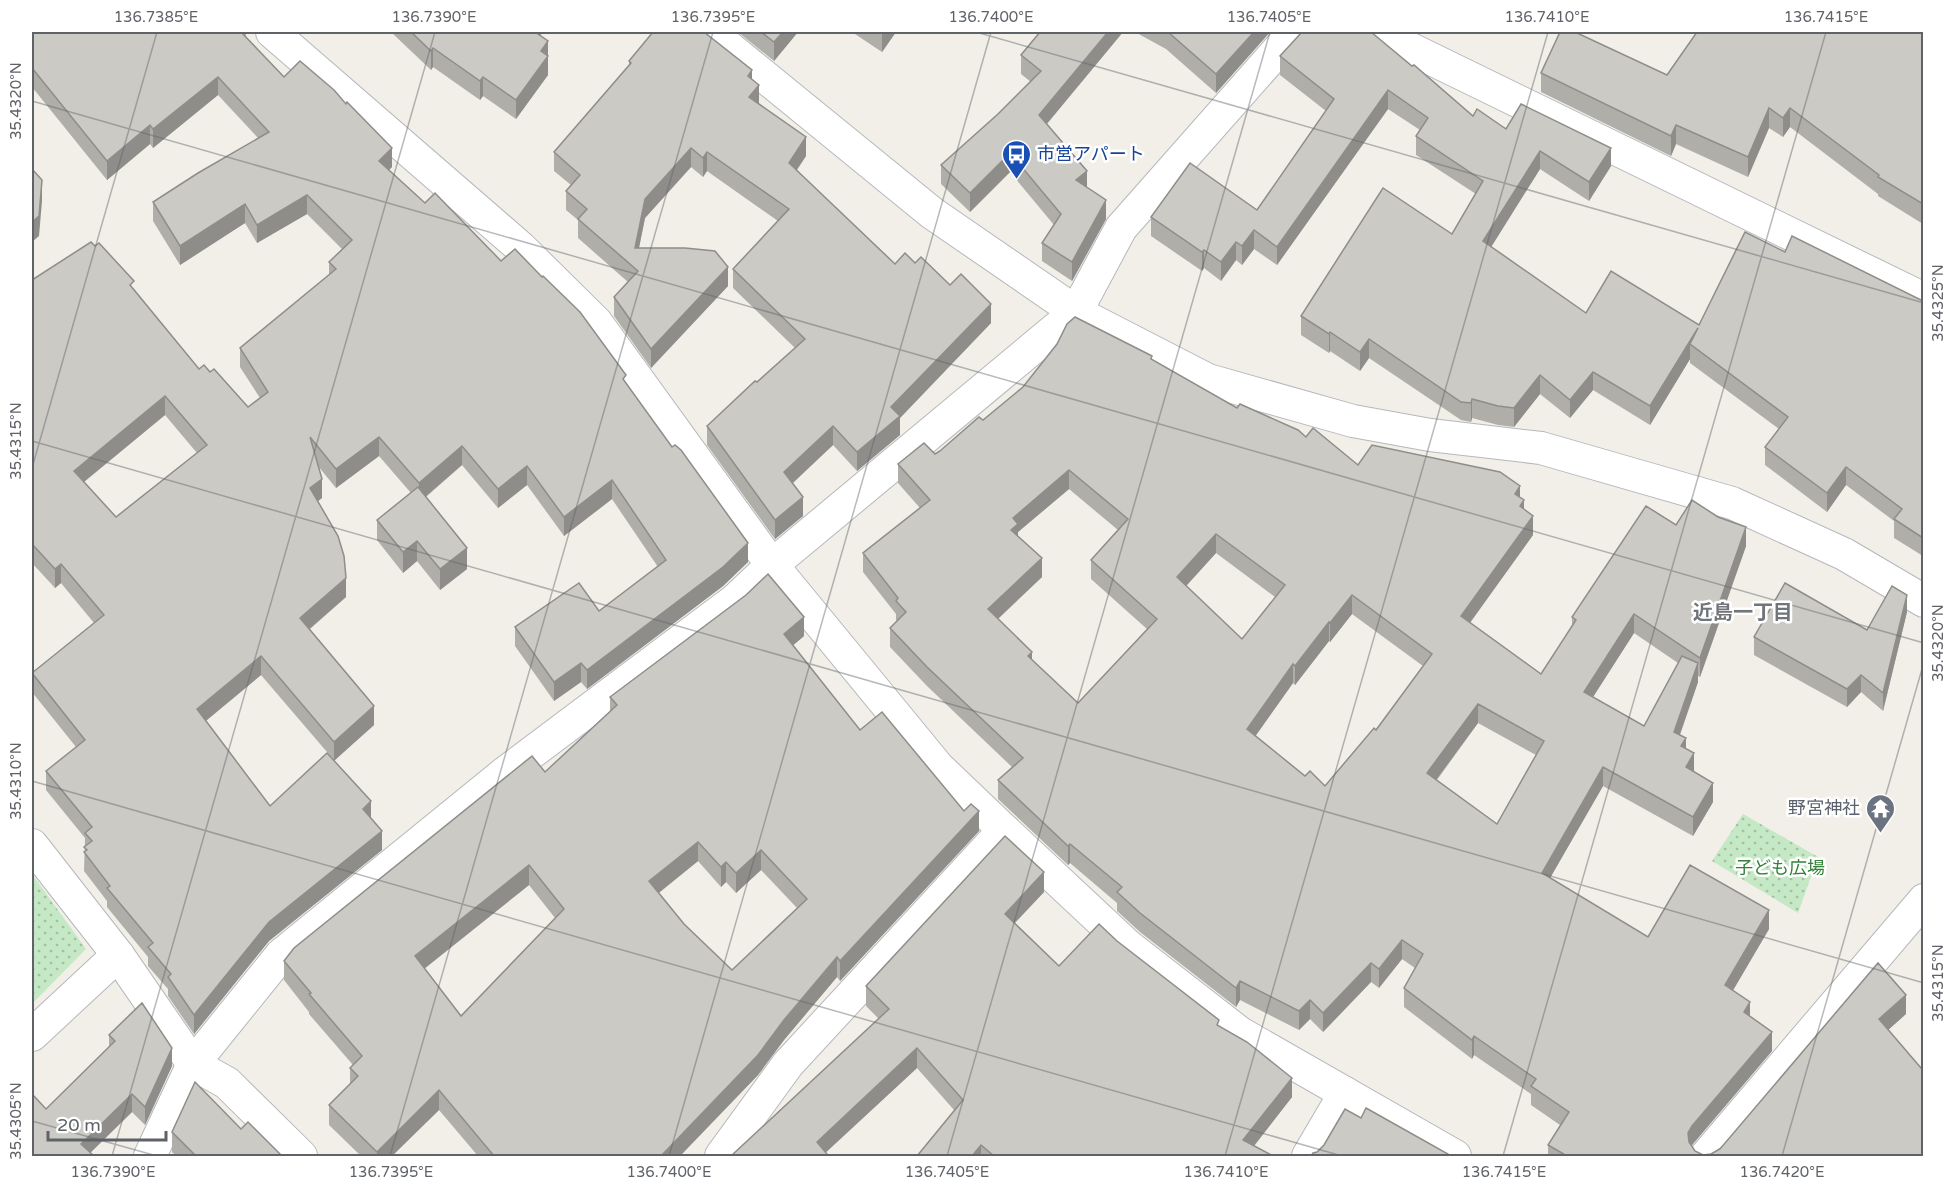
<svg xmlns="http://www.w3.org/2000/svg" width="1955" height="1188" viewBox="0 0 1955 1188" font-family="'Varela Round','Noto Sans JP',sans-serif">
<style>
.grass{fill:url(#grass-dots)}
.lines{fill:none;stroke-linecap:round;stroke-linejoin:round}
.street-casing{stroke:#b5b8bc;stroke-width:34}
.street{stroke:#fff;stroke-width:32}
.wall{fill:#afaea9;fill-rule:evenodd}
.shaded-wall{fill:#8f8d8a}
.building{fill:#cccac5;stroke:#8f8d8a;stroke-width:1.5;fill-rule:evenodd}
.ticks{fill:none;stroke:#5f6368;stroke-width:1.5;stroke-opacity:0.45}
.labels{text-anchor:middle;dominant-baseline:central;stroke-width:5;stroke-linejoin:round;paint-order:stroke}
.transit-label{font-size:18px;fill:#164399;stroke:#fff;text-anchor:start}
.worship-label{font-size:18px;fill:#5b616d;stroke:#fff;text-anchor:end}
.park-label{font-size:18px;fill:#348238;stroke:#fff}
.neighbourhood-label{font-size:20px;font-weight:bold;fill:#70757a;stroke:#fff}
.neatline{fill:none;stroke:#5f6368;stroke-width:2}
.ticks-label{font-size:15px;text-anchor:middle;fill:#5f6368}
</style>
<defs>
<pattern id="grass-dots" width="8" height="8" patternUnits="userSpaceOnUse" patternTransform="scale(1.5)"><rect width="8" height="8" fill="#c5e8c5"/><path d="M2 2h.1M6 6h.1" fill="none" stroke="#a3c0a4" stroke-width="1.8" stroke-linecap="round"/></pattern>
</defs>
<rect width="100%" height="100%" fill="#f1efe8"/>
<g class="grass">
<path d="M1743,814l75,43 -20,56 -86,-52z"/>
<path d="M32,874l54,75 -54,55z"/>
</g>
<g class="lines">
<defs>
<g id="street">
<path d="M272,32l248,215 76,75 176,243 166,202 66,63 124,116 112,87 215,123"/>
<path d="M710,32l222,181 144,99 132,68 145,41 77,14 111,13 191,55 112,51 80,47"/>
<path d="M1376,32l548,267"/>
<path d="M32,845l86,110 75,109 34,19 74,73"/>
<path d="M32,1035l86,-80"/>
<path d="M150,1156l43,-92 88,-109 225,-183 229,-172 37,-35 304,-253 45,-84 173,-196"/>
<path d="M721,1156l67,-92 216,-234"/>
<path d="M1308,1156l37,-63"/>
<path d="M1706,1156l218,-256"/>
</g>
</defs>
<use href="#street" class="street-casing"/>
<use href="#street" class="street"/>
</g>
<g class="wall">
<path d="M32,32h215l-1,1v4l38,40 108,90 -3,3 36,33 76,58 125,123 122,178 -25,24 -136,103 -6,-7 -27,19 -39,-55v-19l84,-16 59,-44 -46,-68 -48,37 -37,-51 -29,23 -36,-43 -36,32 41,72 -27,21 -23,-29 -14,12 -26,-33v-20l34,-27 -32,-37 -43,32 -18,-22 4,32 -4,3 28,96 -36,32 64,96 -40,35 37,59 11,31 -113,91 -75,93 -26,-38v-7l-20,-23v-9l-41,-50v-6l-23,-30 1,-33 -39,-48v-19l30,-24 -44,-55v-19l62,-50 -33,-40 -6,5 -23,-25v-283l102,9 65,80 11,3 38,35 12,-9 -20,-31v-19l89,-73v-13l13,-13 -35,-35 -50,29 -12,-20 -65,42 -27,-44v-19l105,-64 -40,-43 -65,53 -3,-4 -43,36 -75,-93zM165,415l32,38 -81,64 -32,-35zM261,675l72,84 -63,47 -64,-85z"/>
<path d="M391,32h152l-3,3 8,6v34l-32,44 -33,-23 -3,4 -47,-33 -2,3z"/>
<path d="M738,32h60l-24,29z"/>
<path d="M852,32h44l-14,20z"/>
<path d="M1040,32h83l-76,92 59,95 -34,62 -30,-20v-18l12,-18 -44,-53 -40,40 -29,-28v-19l57,-51 33,-32 -10,-8v-19z"/>
<path d="M1135,32h135l-54,61 -50,-44z"/>
<path d="M1923,35v189l-45,-28v-2l-88,-67 -7,10 -14,-9 -21,49 -72,-33 -5,12 -130,-64v-19l126,2z"/>
<path d="M1280,56l193,60 138,50 -22,35 -49,-32 -49,78 95,66 113,12 86,-73 138,49v255l-29,-18v-17l-48,-36 -19,27 -62,-47v-18l14,-18 -89,-66v-4l-40,66 -57,-35 -23,28 -30,-24 -26,33 -16,-2 -26,-7 -1,4 -10,-2 -92,-62 -9,13 -30,-20 -1,2 -28,-18v-19l151,-82 24,-40 -60,-39v-19l4,-6 -32,-21 -111,156 -23,-16 -12,16 -6,-5 -15,21 -17,-13 -2,3 -51,-35v-19l106,-7 69,-99 -46,-36z"/>
<path d="M629,61l123,19 7,24 47,52 -9,14 98,94 20,-1 35,22 41,38 -91,95v17l-43,36 -24,-26 -40,38 10,33 -28,23 -68,-94v-19l88,-78 -62,-60v-19l45,-48 -71,-50 -4,6 -12,-10 -46,51 -6,30 89,38 -77,82 -37,-52v-19l14,-15 -50,-44v-18l-12,-10v-19l5,-6 -17,-14v-19l75,-87z"/>
<path d="M1152,360l85,48 69,29 52,28 162,32 13,38 -63,88 71,51 31,-48v-9l104,-92 70,21 -46,131 -2,-1v6l-18,53 14,36 19,31 -20,34 -90,-50 -53,92 98,59 121,-8 -36,61 39,61 -80,94 -1,1 4,5 8,4 8,-1 195,-140 -18,16 35,126h-375v-11l12,-20 -29,-20v-11l-57,-39 -2,4 -68,-52v-19l11,-20 -13,-9 -23,29 -8,-6 -48,50 -13,-13 -11,11 -59,-30 -4,7 -96,-75 -23,-21v-8l-47,-40 -2,2 -70,-66v-19l14,-13 -85,-81 -37,-39v-19l7,-7 -1,-1v-6l-33,-42v-19l57,-45 -22,-25v-19l37,-10 48,-34zM1069,489l49,41 -27,30v19l56,50 -69,74 -46,-43 -34,-41 44,-42 -24,-40v-5zM1216,553l59,44 -33,42 -56,-53zM1352,614l71,52 -47,64 -51,56 -20,-10 -50,-40 38,-53 2,2 34,-44 1,1zM1634,633l44,30 -34,63 -51,-29zM1478,723l58,32 -39,69 -60,-44z"/>
<path d="M1907,612l-24,99 -22,-19 -14,15 -93,-52v-18l113,-7z"/>
<path d="M804,636l-11,9 67,85 119,101 -139,150 -3,-4 -53,63 -26,35 -78,81h-202l-39,-46 -47,46h-31l-32,-31v-20l21,-20v-17l3,-3 -44,-51v-2l-25,-32v-19l261,-189 65,-61v-14zM698,861l23,26 5,-5 10,11 25,-23 36,38 -65,62 -48,-46 -26,-31zM529,885l26,33 -94,98 -37,-47z"/>
<path d="M1044,892l-29,31 44,43 58,-25 102,85 73,71 -38,49 19,10h-356l37,-46 -37,-42 -91,84 1,4h-96l148,-137 -13,-13v-20z"/>
<path d="M109,1035l63,31 -27,59 -13,-13 -42,41 -44,-44 63,-62z"/>
<path d="M241,1129l41,27h-106l-4,-4v-20z"/>
</g>
<g class="shaded-wall">
<path d="M531,32h12l-12,15z"/>
<path d="M783,32h15l-24,29v-19z"/>
<path d="M883,32h13l-14,20v-19z"/>
<path d="M1108,32h15l-84,101v-18z"/>
<path d="M1254,32h16l-54,61v-19z"/>
<path d="M548,41v34l-32,44v-19l25,-49z"/>
<path d="M433,48v19l-2,3v-19z"/>
<path d="M752,70v19l-4,-13z"/>
<path d="M218,77v18l-65,53v-19z"/>
<path d="M483,77v19l-3,4v-19z"/>
<path d="M759,85v19l-10,-7z"/>
<path d="M1388,90v19l-111,156v-18z"/>
<path d="M1769,108v20l-21,49v-20z"/>
<path d="M1790,108v19l-7,10v-19z"/>
<path d="M150,125v19l-43,36v-19z"/>
<path d="M1676,125v19l-5,12v-20z"/>
<path d="M806,137v19l-17,25v-18z"/>
<path d="M392,148v19l-13,13v-19z"/>
<path d="M691,148v19l-46,51 -10,49v-19l10,-49z"/>
<path d="M1611,148v18l-22,35v-19z"/>
<path d="M1540,151v18l-57,91v-19z"/>
<path d="M707,152v19l-4,6v-19z"/>
<path d="M1010,153v19l-40,40v-19z"/>
<path d="M1087,171v18l-11,-9z"/>
<path d="M42,180v21l-3,35 -7,6v-20z"/>
<path d="M307,195v19l-50,29v-18z"/>
<path d="M1106,200v19l-34,62v-19z"/>
<path d="M245,204v19l-65,42v-19z"/>
<path d="M1254,230v19l-12,16v-19z"/>
<path d="M1236,242v18l-15,21v-19z"/>
<path d="M1204,250v18l-2,3v-19z"/>
<path d="M728,267v19l-77,82v-19z"/>
<path d="M991,304v19l-91,95v17l-43,36v-19l34,-45z"/>
<path d="M1698,328l-8,16v15l-40,66v-19z"/>
<path d="M1330,332v19l-1,2v-19z"/>
<path d="M1369,339v19l-9,13v-19z"/>
<path d="M1593,372v18l-23,28v-18z"/>
<path d="M1540,375v19l-26,33v-19z"/>
<path d="M165,396v19l-91,75v-19z"/>
<path d="M1472,399v19l-1,4v-19z"/>
<path d="M833,426v19l-49,46v-19z"/>
<path d="M379,437v19l-43,32v-19z"/>
<path d="M462,446v19l-43,37v-19z"/>
<path d="M527,466v19l-29,23v-19z"/>
<path d="M1846,467v18l-19,27v-19z"/>
<path d="M1069,470v19l-51,43v11l-7,-13 2,-12z"/>
<path d="M322,479v19l-12,9v-19z"/>
<path d="M612,480v19l-48,37v-19z"/>
<path d="M1520,486v19l-5,-11z"/>
<path d="M803,497v19l-28,23v-19z"/>
<path d="M1524,500v19l-4,-13z"/>
<path d="M1533,516v19l-72,100v-19z"/>
<path d="M1746,527v19l-46,131v-19z"/>
<path d="M1216,534v19l-39,43v-19z"/>
<path d="M417,541v20l-14,12v-21z"/>
<path d="M748,543v19l-25,24 -136,103v-19z"/>
<path d="M467,548v21l-27,21v-21z"/>
<path d="M1042,558v19l-54,51v-19z"/>
<path d="M61,564v19l-6,5v-19z"/>
<path d="M346,578v19l-46,40v-19z"/>
<path d="M1352,595v19l-22,28v-19z"/>
<path d="M1907,595v17l-24,99v-18z"/>
<path d="M1634,614v19l-50,78v-19z"/>
<path d="M804,617v19l-20,17v-19z"/>
<path d="M1329,622v19l-34,44v-19z"/>
<path d="M1032,652v19l-4,-15z"/>
<path d="M261,656v19l-64,53v-19z"/>
<path d="M581,663v19l-27,19v-19z"/>
<path d="M1698,663v19l-24,69v-19z"/>
<path d="M1293,664v19l-46,65v-19z"/>
<path d="M1861,675v17l-14,15v-18z"/>
<path d="M1478,704v19l-51,69v-19z"/>
<path d="M374,706v19l-40,36v-19z"/>
<path d="M1686,738v19l-5,-11z"/>
<path d="M1694,753v19l-8,-5z"/>
<path d="M1603,767v19l-61,106v-19z"/>
<path d="M1713,783v19l-20,34v-19z"/>
<path d="M371,801v19l-8,-11z"/>
<path d="M979,811v20l-139,150v-20z"/>
<path d="M382,831v19l-113,91 -75,93v-19l75,-93z"/>
<path d="M698,842v19l-49,40v-20z"/>
<path d="M1070,844v19l-2,2v-19z"/>
<path d="M761,850v20l-25,23v-20z"/>
<path d="M726,862v20l-5,5v-20z"/>
<path d="M529,865v20l-114,91v-20z"/>
<path d="M1044,872v20l-39,41v-19z"/>
<path d="M1769,910v19l-44,75v-19z"/>
<path d="M1402,940v19l-23,29v-19z"/>
<path d="M837,957v20l-53,63 -26,35 -78,81h-19l123,-136z"/>
<path d="M1371,963v19l-48,50v-19z"/>
<path d="M1240,981v19l-4,7v-19z"/>
<path d="M1906,995v19l-27,24v-19z"/>
<path d="M1310,1000v19l-11,11v-19z"/>
<path d="M1750,1002v19l-6,-9z"/>
<path d="M1772,1032v19l-80,94 -4,7v-19l4,-7z"/>
<path d="M1474,1036v19l-2,4v-19z"/>
<path d="M172,1048v18l-27,59v-18z"/>
<path d="M917,1048v20l-95,88 -5,-14z"/>
<path d="M1292,1078v19l-46,59 -3,-16z"/>
<path d="M439,1090v20l-47,46h-15v-4z"/>
<path d="M132,1094v18l-45,44 -6,-12z"/>
<path d="M981,1145v11h-9z"/>
</g>
<g class="building">
<path d="M32,32h209l43,45 16,-16 34,29 12,14 1,-2 45,46 -13,13 46,42 10,-10 66,68 14,-12 27,28 1,-1 37,36 46,63 -3,4 49,68 3,-2 6,5 67,93 -25,24 -136,103 -6,-7 -27,19 -39,-55 64,-44 20,28 67,-51 -54,-80 -48,37 -37,-51 -29,23 -36,-43 -43,37 -40,-46 -43,32 -26,-32 12,42 -12,9 28,48 6,20 2,22 -46,40 74,88 -40,36 -73,-86 -64,53 73,97 57,-53 44,48 -8,8 19,22 -113,91 -75,93 -26,-38 3,-3 -23,-27 5,-4 -46,-55 3,-2 -26,-34 3,-2 -3,-3 8,-6 -7,-8 7,-6 -46,-56 39,-31 -53,-67 72,-58 -43,-51 -6,5 -23,-25v-264l59,-38 4,4 4,-3 35,38 -4,4 69,84 5,-4 6,7 4,-3 34,38 20,-15 -28,-44 96,-79 -7,-7 23,-22 -45,-45 -50,30 -12,-21 -65,42 -27,-44 45,-29 71,-41 -51,-55 -65,52 -3,-4 -43,36 -75,-93zM165,396l42,49 -91,72 -42,-46z"/>
<path d="M411,32h124l13,9 -7,10 7,5 -32,44 -33,-23 -3,4 -47,-33 -2,3z"/>
<path d="M653,32h51l48,38 -4,6 11,9 -10,12 57,40 -17,26 106,101 10,-11 10,10 6,-6 29,28 11,-11 30,30 -100,103 9,9 -43,36 -24,-26 -49,46 19,25 -28,23 -68,-94 48,-45 2,1 48,-43 -72,-70 56,-60 -82,-57 -4,6 -12,-10 -46,51 -10,49h50l30,3 13,16 -77,82 -37,-52 24,-26 -60,-52 9,-10 -21,-18 14,-16 -26,-23 77,-89 -2,-2z"/>
<path d="M761,32h22l-9,10z"/>
<path d="M1040,32h68l-69,83 48,56 -11,9 30,20 -34,62 -30,-19 19,-29 -51,-61 -40,40 -29,-28 57,-51 43,-43 -20,-16z"/>
<path d="M1168,32h86l-38,42z"/>
<path d="M1302,32h69l41,34 2,-1 59,51 4,-7 29,20 15,-25 90,44 -22,34 -49,-31 -57,90 103,72 25,-42 88,54 46,-93 40,20 7,-16 131,65v237l-29,-19 8,-10 -56,-42 -19,26 -62,-46 23,-30 -98,-73 8,-16 -48,78 -57,-34 -23,28 -30,-25 -26,33 -16,-2 -26,-7 -1,4 -10,-1 -92,-63 -9,13 -30,-20 -1,2 -28,-18 82,-128 69,46 31,-53 -67,-45 12,-18 -40,-28 -111,157 -23,-17 -12,16 -6,-4 -15,20 -17,-12 -2,2 -51,-35 39,-54 67,47 77,-111 -54,-43z"/>
<path d="M1560,32h15l92,43 30,-43h222l4,3v169l-45,-27 1,-2 -89,-67 -7,10 -14,-10 -21,49 -72,-32 -5,11 -130,-63z"/>
<path d="M32,169l10,11 -3,36 -7,6z"/>
<path d="M1075,317l77,39 -1,3 86,49 3,-4 58,26 8,7 7,-9 45,37 14,-20 128,27 20,14 -5,8 9,6 -4,6 13,10 -72,100 80,58 35,-54 -4,-3 74,-111 30,19 16,-25 26,17 28,10 -46,131 -66,-44 -50,78 60,34 38,-70 16,7 -24,69 12,6 -5,8 13,7 -8,14 27,16 -20,34 -90,-50 -61,106 106,64 42,-72 79,45 -44,75 25,17 -6,10 28,20 -80,94 -4,7 1,9 6,9 8,4 8,-1 9,-5 158,-186 28,32 -27,24 42,49 2,-3v91h-356l-19,-11 21,-33 -38,-26 5,-7 -62,-43 -2,4 -68,-52 19,-34 -21,-14 -23,29 -8,-6 -48,50 -13,-13 -11,11 -59,-30 -4,7 -96,-75 -23,-21 5,-5 -52,-43 -2,2 -70,-66 25,-22 -96,-91 -37,-39 16,-16 -10,-11 2,-3 -35,-45 67,-53 -32,-36 26,-21 11,11 5,-3 39,-34 4,3 40,-33 34,-43 10,-20zM1069,470l59,49 -37,41 66,59 -79,84 -50,-47 4,-4 -44,-43 54,-51 -31,-28 7,-6 -5,-6zM1216,534l69,51 -43,54 -65,-62zM1352,595l80,59 -56,76 -2,-2 -49,58 -15,-15 -5,5 -58,-47 46,-65 2,2 34,-44 1,1zM1478,704l66,37 -47,83 -70,-51z"/>
<path d="M418,487l49,61 -27,21 -23,-28 -14,11 -26,-32z"/>
<path d="M768,574l36,43 -20,17 76,96 22,-18 82,99 7,-7 8,7 -139,150 -3,-4 -53,63 -26,35 -97,101h-167l-55,-66 -62,62 -48,-47 29,-29 -8,-8 12,-12 -53,-62 2,-1 -27,-32 10,-13 238,-192 13,16 72,-67 -7,-8 136,-102zM698,842l23,25 5,-5 10,11 25,-23 46,49 -75,71 -48,-46 -35,-43zM529,865l35,44 -103,107 -46,-60z"/>
<path d="M1785,583l82,47 25,-44 15,9 -24,98 -22,-18 -14,14 -93,-52z"/>
<path d="M1005,836l39,36 -39,42 54,52 40,-42 18,17 102,79 -2,5 30,17 45,36 -49,62 30,16h-279l-13,-11 -9,11h-55l46,-56 -46,-52 -100,94 10,12 -3,2h-93l158,-147 -23,-23z"/>
<path d="M142,1003l30,45 -27,59 -13,-13 -51,50 13,12h-62v-62l14,15 69,-68 -6,-6z"/>
<path d="M195,1082l46,47 7,-7 34,34h-86l-24,-24z"/>
<path d="M1366,1108l82,46 -1,2h-136l2,-3 4,-1 7,-7 21,-36 16,9z"/>
</g>
<path class="ticks" d="M976,32l948,271M32,101l1892,542M32,441l1892,542M32,468l125,-436M32,781l1310,375M32,1121l125,35M112,1156l323,-1124M390,1156l323,-1124M669,1156l322,-1124M947,1156l323,-1124M1225,1156l323,-1124M1503,1156l323,-1124M1782,1156l142,-494"/>
<defs>
<symbol id="bus-pin" viewBox="-11 -11 22 30"><path d="M0 17L-7.5 6A9.5 9.5 0 1 1 7.5 6Z" fill="#1a4fb4" stroke="#fff"/><path d="M-5-6H5V4H4V6H2V4H-2V6H-4V4H-5ZM-3.5-4V0h7V-4ZM-3.5 1.2v1.5H-2V1.2ZM2 1.2v1.5H3.5V1.2Z" fill="#fff"/></symbol>
<symbol id="temple-pin" viewBox="-11 -11 22 30"><path d="M0 17L-7.5 6A9.5 9.5 0 1 1 7.5 6Z" fill="#6b7280" stroke="#fff"/><path d="M0-6L5-2H3V0L6.5 2.5H4V6H1.5V3h-3V6H-4V2.5H-6.5L-3 0V-2H-5Z" fill="#fff"/></symbol>
</defs>
<g fill-rule="evenodd">
<use href="#bus-pin" x="1000" y="138" width="33" height="45"/>
<use href="#temple-pin" x="1864" y="792" width="33" height="45"/>
</g>
<g class="labels">
<g class="transit-label">
<text x="1037" y="154">市営アパート</text>
</g>
<g class="worship-label">
<text x="1860" y="808">野宮神社</text>
</g>
<g class="park-label">
<text x="1780" y="868">子ども広場</text>
</g>
<g class="neighbourhood-label">
<text x="1743" y="613">近島一丁目</text>
</g>
</g>
<rect width="1955" height="1188" fill="none" stroke="#ffffff" stroke-width="66"/>
<path d="M48 1131v9h118v-9" fill="none" stroke="#5f6368" stroke-width="3"/>
<text x="57" y="1131" font-size="18" fill="#5f6368" stroke="#ffffff" stroke-width="4.5" paint-order="stroke">20 m</text>
<rect x="33" y="33" width="1889" height="1122" class="neatline"/>
<g class="ticks-label">
<text x="156" y="22">136.7385°E</text>
<text x="434" y="22">136.7390°E</text>
<text x="713" y="22">136.7395°E</text>
<text x="991" y="22">136.7400°E</text>
<text x="1269" y="22">136.7405°E</text>
<text x="1547" y="22">136.7410°E</text>
<text x="1826" y="22">136.7415°E</text>
<text transform="translate(16 101) rotate(-90)" y="5">35.4320°N</text>
<text transform="translate(1938 303) rotate(-90)" y="5">35.4325°N</text>
<text transform="translate(16 441) rotate(-90)" y="5">35.4315°N</text>
<text transform="translate(1938 643) rotate(-90)" y="5">35.4320°N</text>
<text transform="translate(16 781) rotate(-90)" y="5">35.4310°N</text>
<text transform="translate(1938 983) rotate(-90)" y="5">35.4315°N</text>
<text transform="translate(16 1121) rotate(-90)" y="5">35.4305°N</text>
<text x="113" y="1177">136.7390°E</text>
<text x="391" y="1177">136.7395°E</text>
<text x="669" y="1177">136.7400°E</text>
<text x="947" y="1177">136.7405°E</text>
<text x="1226" y="1177">136.7410°E</text>
<text x="1504" y="1177">136.7415°E</text>
<text x="1782" y="1177">136.7420°E</text>
</g>
</svg>
